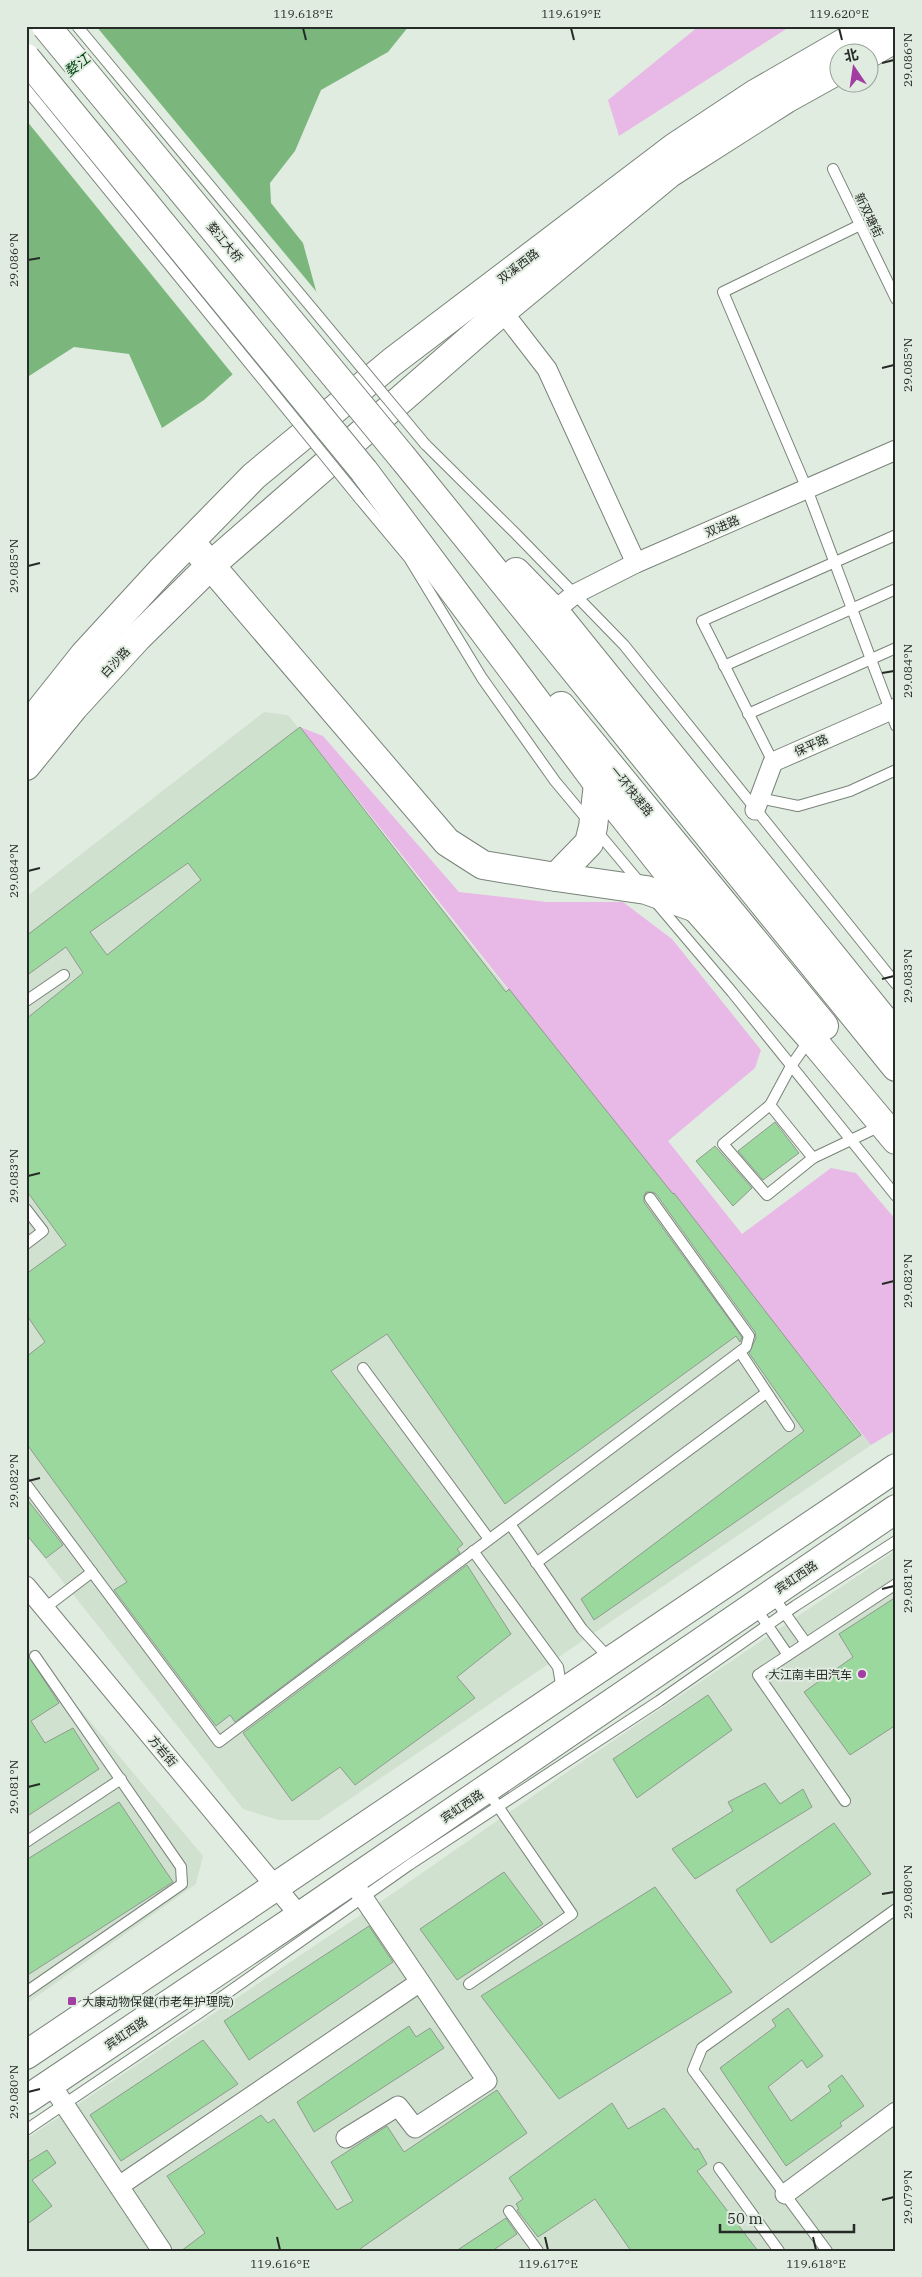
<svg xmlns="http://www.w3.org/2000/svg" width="922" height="2277" viewBox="0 0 922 2277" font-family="'IBM Plex Serif','Noto Sans SC',serif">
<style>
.built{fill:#d1e1d0}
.green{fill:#e8b9e6}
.water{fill:#7bb77d}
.pier{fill:#e1ece1}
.building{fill:#9bd89d;stroke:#909a90;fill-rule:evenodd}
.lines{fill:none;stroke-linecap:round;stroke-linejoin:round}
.service-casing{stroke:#798379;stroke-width:12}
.minor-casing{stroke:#798379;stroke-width:21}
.secondary-casing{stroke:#798379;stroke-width:30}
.primary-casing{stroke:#798379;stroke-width:30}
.trunk-casing{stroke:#798379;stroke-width:30}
.service{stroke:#fff;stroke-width:10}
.minor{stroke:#fff;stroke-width:19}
.secondary{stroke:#fff;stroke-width:28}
.primary{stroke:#fff;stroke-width:28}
.trunk{stroke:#fff;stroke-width:28}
.service-bridge-casing{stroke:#798379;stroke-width:12;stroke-linecap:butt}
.trunk-bridge-casing{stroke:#798379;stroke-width:30;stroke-linecap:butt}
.service-bridge{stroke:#fff;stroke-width:10}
.trunk-bridge{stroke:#fff;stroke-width:28}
.ticks{fill:none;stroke:#272b27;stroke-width:2}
.poi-dot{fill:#a23ea3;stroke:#e1ece1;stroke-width:2}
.labels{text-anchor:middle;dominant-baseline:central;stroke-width:4;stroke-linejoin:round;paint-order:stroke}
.street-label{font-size:12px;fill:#272b27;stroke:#e1ece1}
.poi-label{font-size:12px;fill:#272b27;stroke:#e1ece1;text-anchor:end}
.water-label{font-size:14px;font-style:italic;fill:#01460f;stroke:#e1ece1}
.neatline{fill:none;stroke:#272b27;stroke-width:2}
.ticks-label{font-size:12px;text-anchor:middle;fill:#272b27}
</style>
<rect width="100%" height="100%" fill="#e1ece1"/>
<g class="built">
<path d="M264,712l24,3 583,730 -552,375h-41l-35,-11 -217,-274v-638z"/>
<path d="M896,1550v701h-870v-112l360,-241 197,-137z"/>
<path d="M26,1645l177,211 -7,28 -170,120z"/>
</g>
<g class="green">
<path d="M699,26h92l-172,110 -11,-36z"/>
<path d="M300,727l23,9 136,156 88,10h76l49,37 89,111 -6,18 -87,73 74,93 89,-66 25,5 40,47v210l-25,15z"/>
</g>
<path class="water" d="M26,26h383l-21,26 -67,38 -26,61 -25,32 1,20 32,40 15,55 -114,102 -42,28 -33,-74 -55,-7 -48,31z"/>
<path class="pier" d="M26,26h70l224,270v3l-86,77 -208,-256z"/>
<g class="building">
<path d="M300,727l206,265 3,-3 164,205 1,-1 187,242 -267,185 -13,-21 223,-168 -55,-78 7,-15 -1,-6 -99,-138 -4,-2h-6l-2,4v6l98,135 -2,5 -4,-6 -231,168 -118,-170 -56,37 132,173 -6,5 3,4 -225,169 -5,-7 -14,11 -102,-136 13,-8 -101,-139v-86l19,-15 -19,-28v-40l40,-29 -40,-55v-171l57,-46 -17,-26 -40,29v-40zM188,863l13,17 -94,75 -17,-23z"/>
<path d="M775,1122l24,31 -36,27 -25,-29z"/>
<path d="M715,1146l37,42 -19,18 -37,-45z"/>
<path d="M26,1498l37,47 -17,13 -20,-24z"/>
<path d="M467,1565l44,69 -54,43 18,21 -120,87 -15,-18 -48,34 -49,-68z"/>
<path d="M896,1597v128l-46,30 -46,-63 49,-35 -14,-23z"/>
<path d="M26,1652l33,51 -28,18 14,22 28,-15 26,41 -73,48z"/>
<path d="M708,1695l24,35 -95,68 -24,-39z"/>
<path d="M765,1783l15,21 23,-15 9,18 -117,72 -23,-30 61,-38 -5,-9z"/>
<path d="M119,1802l54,80 -147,94v-116z"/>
<path d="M834,1823l37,51 -100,69 -35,-53z"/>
<path d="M504,1872l39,52 -86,56 -37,-51z"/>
<path d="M655,1887l77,105 -173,107 -78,-103z"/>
<path d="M369,1926l24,36 -144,98 -25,-39z"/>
<path d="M788,2008l35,48 -16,12 -5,-8 -34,27 23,34 40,-30 -3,-5 14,-11 22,31 -24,17 2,3 -56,40 -66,-98 56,-42 -4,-6z"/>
<path d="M409,2026l7,11 14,-9 14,20 -130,84 -17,-30z"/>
<path d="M203,2040l35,44 -117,77 -31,-46z"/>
<path d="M497,2090l30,43 -170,118h-176l24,-18 -38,-57 94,-61 7,8 6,-4 63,91 16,-9 -22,-39 56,-36 17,26z"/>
<path d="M612,2103l16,26 36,-21 31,42 3,-2 9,16 -10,7 61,80h-127l-36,-52 -57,38 -21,-27 2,-1 -3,-5 7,-5 -14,-21z"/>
<path d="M47,2150l9,13 -24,17 20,26 -26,19v-62z"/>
<path d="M506,2218l11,16 -25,17h-36z"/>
</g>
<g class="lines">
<defs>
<g id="service">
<path d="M833,169l63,130"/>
<path d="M860,225l-137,67 84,197 89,237"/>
<path d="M425,444l91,90 108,111 272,339"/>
<path d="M359,498l50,60 73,120 73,103 86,103"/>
<path d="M724,666l172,-77"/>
<path d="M748,714l148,-66"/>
<path d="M773,762l-71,-141 194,-86"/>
<path d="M759,798l39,8 52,-15 46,-21"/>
<path d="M655,901l77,91 164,204"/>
<path d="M26,1001l38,-26"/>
<path d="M810,1039l-19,27 -21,39 43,53 61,-29 9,-1"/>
<path d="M770,1105l-47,39 44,51 46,-37"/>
<path d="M26,1209l17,22 -17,13"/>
<path d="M740,1352l49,74"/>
<path d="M363,1368l126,171"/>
<path d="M26,1484l193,258 527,-395 3,-11 -99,-138"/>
<path d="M510,1524l72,105 29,31"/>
<path d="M473,1551l85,116 4,23"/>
<path d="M536,1563l230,-170"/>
<path d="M772,1595l34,48"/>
<path d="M755,1607l33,48"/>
<path d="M45,1608l47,-36"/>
<path d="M845,1801l-87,-126 138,-91"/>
<path d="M26,1842l95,-63"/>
<path d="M469,1984l103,-70 -86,-125"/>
<path d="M26,1992l156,-108 -1,-17 -146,-211"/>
<path d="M26,2130l173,-117 210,-148 250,-164 136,-95 101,-65"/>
<path d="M719,2168l60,83"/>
<path d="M509,2211l29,40"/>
<path d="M827,2251l-134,-181 9,-22 194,-139"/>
</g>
<g id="minor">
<path d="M496,303l51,66 89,194"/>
<path d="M554,611l21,-17 61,-31 260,-113"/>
<path d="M755,810l18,-48 123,-54"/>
<path d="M26,1586l274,330"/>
<path d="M50,2083l112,168"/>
<path d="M346,2138l52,-32 17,22 72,-47 -135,-200"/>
<path d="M119,2186l301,-204"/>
<path d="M785,2194l111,-82"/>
</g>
<g id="secondary">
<path d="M870,53l26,-15"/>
<path d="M199,552l248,290 36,23 73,12"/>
<path d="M26,728l58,-73 79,-86 91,-93 138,-114 283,-215 80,-53 118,-68"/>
<path d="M26,766l48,-59 64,-70 73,-72 281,-245 178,-147 116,-74 54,-30"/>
<path d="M598,784l-5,43 -4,16 -33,34 90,13 50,18"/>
</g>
<g id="primary">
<path d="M26,2055l870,-587"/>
<path d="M26,2100l274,-184 596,-407"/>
</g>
<g id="trunk">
<path d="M403,458l493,609"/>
<path d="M364,471l234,313 98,124 115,130 85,102"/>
<path d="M516,572l38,39 342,424"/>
<path d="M561,706l263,320"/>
</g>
</defs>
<use href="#service" class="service-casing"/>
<use href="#minor" class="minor-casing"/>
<use href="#secondary" class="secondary-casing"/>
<use href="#primary" class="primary-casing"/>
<use href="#trunk" class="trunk-casing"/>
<use href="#service" class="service"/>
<use href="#minor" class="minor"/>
<use href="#secondary" class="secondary"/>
<use href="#primary" class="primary"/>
<use href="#trunk" class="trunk"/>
<defs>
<g id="service-bridge">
<path d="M77,26l348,418"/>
<path d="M26,89l333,409"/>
</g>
<g id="trunk-bridge">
<path d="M46,26l357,432"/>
<path d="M26,58l338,413"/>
</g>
</defs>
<use href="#service-bridge" class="service-bridge-casing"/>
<use href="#trunk-bridge" class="trunk-bridge-casing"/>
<use href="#service-bridge" class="service-bridge"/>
<use href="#trunk-bridge" class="trunk-bridge"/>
</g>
<path class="ticks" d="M303,28l3,12M571,28l3,12M839,28l3,12M882,63l12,-3M28,260l12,-2M882,368l12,-3M28,566l12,-3M882,673l12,-2M28,871l12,-3M882,979l12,-3M28,1176l12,-3M882,1284l12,-3M28,1481l12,-3M882,1589l12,-3M28,1787l12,-3M882,1894l12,-2M28,2092l12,-3M882,2200l12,-3M277,2237l3,13M545,2237l3,13M813,2237l3,13"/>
<g class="poi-dot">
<circle cx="862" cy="1674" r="5"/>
<rect x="67" y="1996" width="10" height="10" rx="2.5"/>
</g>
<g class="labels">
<g class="street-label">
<text transform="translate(869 215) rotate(64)">新双塘街</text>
<text transform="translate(225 242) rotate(50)">婺江大桥</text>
<text transform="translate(518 266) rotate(-37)">双溪西路</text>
<text transform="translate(722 526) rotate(-23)">双进路</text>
<text transform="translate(115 662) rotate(-47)">白沙路</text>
<text transform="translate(811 745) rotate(-24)">保平路</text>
<text transform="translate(632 791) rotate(51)">一环快速路</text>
<text transform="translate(796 1577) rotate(-34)">宾虹西路</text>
<text transform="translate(163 1751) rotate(50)">方岩街</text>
<text transform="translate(462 1806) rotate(-34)">宾虹西路</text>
<text transform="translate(126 2033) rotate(-34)">宾虹西路</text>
</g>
<g class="poi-label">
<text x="852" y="1674">大江南丰田汽车</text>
<text x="82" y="2001" text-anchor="start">大康动物保健(市老年护理院)</text>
</g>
<g class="water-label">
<text transform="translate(77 65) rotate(-37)">婺江</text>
</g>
</g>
<rect width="922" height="2277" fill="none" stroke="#e1ece1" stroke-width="55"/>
<g transform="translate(854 68) rotate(347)"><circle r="24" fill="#e1ece1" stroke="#979f97"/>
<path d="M0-4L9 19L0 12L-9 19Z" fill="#a23ea3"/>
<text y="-8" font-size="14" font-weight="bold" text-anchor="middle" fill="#272b27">北</text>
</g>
<path d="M720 2224v8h134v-8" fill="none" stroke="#272b27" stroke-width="2.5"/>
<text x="727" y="2224" font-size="15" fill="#272b27" stroke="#e1ece1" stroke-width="4" paint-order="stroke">50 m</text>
<rect x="28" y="28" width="866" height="2222" class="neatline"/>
<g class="ticks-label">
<text x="303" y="18">119.618°E</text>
<text x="571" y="18">119.619°E</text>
<text x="839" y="18">119.620°E</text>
<text transform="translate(908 60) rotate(-90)" y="4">29.086°N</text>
<text transform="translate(14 260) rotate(-90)" y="4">29.086°N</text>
<text transform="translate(908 365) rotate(-90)" y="4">29.085°N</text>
<text transform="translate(14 566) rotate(-90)" y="4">29.085°N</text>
<text transform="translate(908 671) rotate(-90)" y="4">29.084°N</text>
<text transform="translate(14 871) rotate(-90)" y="4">29.084°N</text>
<text transform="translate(908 976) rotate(-90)" y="4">29.083°N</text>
<text transform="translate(14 1176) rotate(-90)" y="4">29.083°N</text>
<text transform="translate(908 1281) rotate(-90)" y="4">29.082°N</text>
<text transform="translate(14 1481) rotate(-90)" y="4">29.082°N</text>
<text transform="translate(908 1586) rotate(-90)" y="4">29.081°N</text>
<text transform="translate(14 1787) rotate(-90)" y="4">29.081°N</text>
<text transform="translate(908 1892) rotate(-90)" y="4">29.080°N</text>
<text transform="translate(14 2092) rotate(-90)" y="4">29.080°N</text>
<text transform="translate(908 2197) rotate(-90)" y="4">29.079°N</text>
<text x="280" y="2268">119.616°E</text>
<text x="548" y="2268">119.617°E</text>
<text x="816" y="2268">119.618°E</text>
</g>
</svg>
